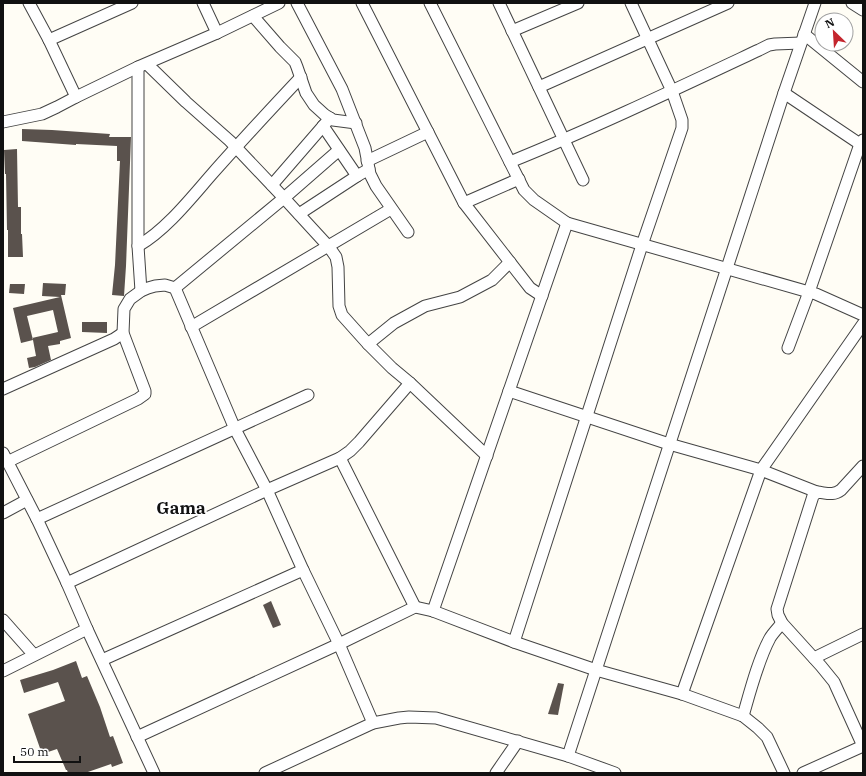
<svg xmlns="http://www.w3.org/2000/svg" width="866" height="776" viewBox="0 0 866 776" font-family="'IBM Plex Serif',serif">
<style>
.building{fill:#5a524d;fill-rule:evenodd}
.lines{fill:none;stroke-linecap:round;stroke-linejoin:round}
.minor-casing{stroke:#444;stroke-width:13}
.minor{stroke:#fff;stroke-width:11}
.labels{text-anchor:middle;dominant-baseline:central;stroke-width:4;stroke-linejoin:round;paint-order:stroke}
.district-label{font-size:17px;font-weight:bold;fill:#111;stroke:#fff}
</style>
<rect width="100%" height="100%" fill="#fffdf5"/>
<g class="building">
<path d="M22,129l30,1 58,4 -1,3h22l-5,129 -2,30 -12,-1 3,-30 5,-104h-3v-15l-41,-2v1l-54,-4z"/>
<path d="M17,149l1,58h3v27h1l1,23h-15v-27h-1l-1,-56h-1l-1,-24z"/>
<path d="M43,283l23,1 -1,11h-4l10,43 -11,3v3l-12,2 3,14 -16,7 -6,1 -2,-10 9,-2 -3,-16 -12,3 -8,-35 47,-11 -18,-1zM53,310l5,22 -26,6 1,2 -6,-24z"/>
<path d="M10,284h15l-1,10 -15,-1z"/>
<path d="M82,322h25v11l-25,-1z"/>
<path d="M271,601l10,24 -8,3 -10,-23z"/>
<path d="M76,661l6,17 5,-2 13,31 10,30 3,-1 10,27 -11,4 -1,-3 -26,9h-17l-1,-3h-1l-9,-21 -15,5 -14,-40 37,-13 -7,-19 -34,11 -4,-13 33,-10z"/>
<path d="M558,683l6,1 -6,31 -10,-1z"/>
</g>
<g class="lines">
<defs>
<g id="minor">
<path d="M29,3l20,37 27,57"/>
<path d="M203,3l14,30"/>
<path d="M297,3l45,86 23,59 5,26 6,12 32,46"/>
<path d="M362,3l102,200 66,85 12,8"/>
<path d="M430,3l94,187 10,10 33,23 249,71 47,21"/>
<path d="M499,3l84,177"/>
<path d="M852,3l11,7"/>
<path d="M253,16l27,31 15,15 2,5 9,26 8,12 11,10 8,5 23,3"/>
<path d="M512,31l66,-28"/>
<path d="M804,34l59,48"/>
<path d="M49,40l83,-37"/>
<path d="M147,64l39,38 44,39 54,57 45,49 7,10 2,10 1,39 3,9 26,29 24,24 18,15 77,73"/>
<path d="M138,67v179l3,45"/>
<path d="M539,87l189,-84"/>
<path d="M784,93l79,53"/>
<path d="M3,122l39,-8 15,-7 19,-10 62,-30 79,-34 62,-30"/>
<path d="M323,126l34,50"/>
<path d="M367,161l61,-29"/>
<path d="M510,162c84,-34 166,-73 249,-112l10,-5 6,-1 26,-1"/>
<path d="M272,185l58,-67"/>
<path d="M464,203l55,-24"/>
<path d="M299,214l58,-38 12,-7"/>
<path d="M138,246c28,-16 53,-48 74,-72 29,-33 59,-65 89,-97"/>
<path d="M175,288l109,-90 55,-48"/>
<path d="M191,327l200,-118"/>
<path d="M368,344l26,-21 31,-17 35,-9 32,-17 18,-18"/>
<path d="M788,348l21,-56 51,-148 3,-4"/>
<path d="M3,389l111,-50 9,-6"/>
<path d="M509,391l160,53 92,26 56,22"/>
<path d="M3,453l34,66 30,64 20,46 67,144"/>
<path d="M340,458l75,149"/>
<path d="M7,462l131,-63 7,-5v-3l-22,-58 1,-24 6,-10 11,-8 7,-3 7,-2 10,-1 10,3 60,141 32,61 36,80 36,74 34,79"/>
<path d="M863,466l-22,24c-8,6 -14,3 -24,2l-4,4 -36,113 1,6 4,8 39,43 13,16 29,64"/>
<path d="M3,513l24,-13"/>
<path d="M37,519l271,-124"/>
<path d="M67,583l200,-93 73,-32 10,-7 9,-9 51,-59"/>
<path d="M433,611l134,-388"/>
<path d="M3,620l31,35"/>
<path d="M514,642l128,-397 40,-117v-8l-10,-29 -41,-88"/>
<path d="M814,658l49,-24"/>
<path d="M102,660l201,-90"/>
<path d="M3,671l84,-42"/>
<path d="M682,694l79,-224 102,-146"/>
<path d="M743,716c7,-24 15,-56 27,-78 3,-5 8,-10 12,-15"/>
<path d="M137,737l202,-93 76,-37 18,4 81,31 82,28 86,24 61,22 15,12 9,9 17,36"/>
<path d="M568,756l216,-663 31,-90"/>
<path d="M265,773l108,-50 26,-5 10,-1 27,1 132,38 47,17"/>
<path d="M496,773l22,-32"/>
<path d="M803,773l60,-27"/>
</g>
</defs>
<use href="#minor" class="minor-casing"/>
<use href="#minor" class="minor"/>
</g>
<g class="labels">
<g class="district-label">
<text x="181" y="508">Gama</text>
</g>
</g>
<rect width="866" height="776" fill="none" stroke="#111111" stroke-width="8"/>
<g transform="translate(834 32) rotate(335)"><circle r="19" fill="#ffffff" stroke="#a0a0a0"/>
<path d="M0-3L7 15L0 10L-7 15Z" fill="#c4262e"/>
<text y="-6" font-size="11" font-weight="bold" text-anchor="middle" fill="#111111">N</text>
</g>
<path d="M14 756v6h66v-6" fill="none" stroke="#111111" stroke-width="2"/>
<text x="20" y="756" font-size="12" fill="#111111" stroke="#ffffff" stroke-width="3" paint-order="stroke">50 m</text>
</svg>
